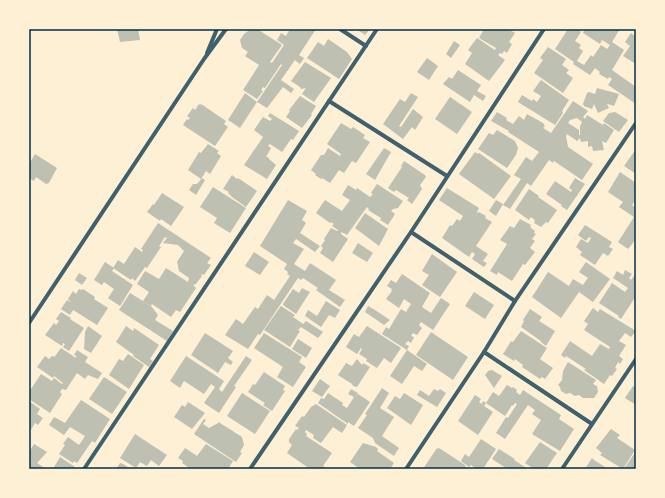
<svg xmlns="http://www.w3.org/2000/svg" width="665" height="498" viewBox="0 0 665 498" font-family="Jost,sans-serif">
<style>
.building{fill:#bec0b2;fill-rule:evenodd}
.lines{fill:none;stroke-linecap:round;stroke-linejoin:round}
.minor{stroke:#3f606c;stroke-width:4}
.neatline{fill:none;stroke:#003049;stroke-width:1.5}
</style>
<rect width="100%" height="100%" fill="#fdf0d5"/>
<g class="building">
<path d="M117,29h21l2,11 -20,2z"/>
<path d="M251,29h6l25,16 -12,17 2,1 12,-18 -7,-5 4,-7 5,3 4,-7h26l-17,26 5,3 -4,6 -5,-4 -14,20 13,9 -3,4 -8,-6 -16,21 -10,-6 25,-37 -1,-1 -16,24 -2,-1 -2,3 2,1 -6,8 -14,-9 16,-25 -14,-9 3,-4 -6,-4 -2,-8 4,-6z"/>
<path d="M356,29h14l-5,6z"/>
<path d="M484,29h24l7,4 -6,9 3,2 -5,9 -3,-2 -2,3 -2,-1 -2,2 7,5 -16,21 -24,-17 7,-11 -4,-3 9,-12 18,12 1,-2 -17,-10z"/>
<path d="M568,29h9l4,3 -6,9 6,4 -2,3 4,3 -6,10 7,4 7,-10 2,2 8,-12 6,4 3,-4 -8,-5 -2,4 -17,-11 2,-4h6l3,2 1,-2h25l-8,13 12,8 -12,20 24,17v17l-28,-19 4,-6 -3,-2 -1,2 -9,-5 1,-2 -5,-4 -5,7 -17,-11 1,-2 -19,-13z"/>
<path d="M631,33l5,4v31l-2,-1 2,-3 -13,-8 7,-10 -5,-4z"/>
<path d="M328,39l19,13 5,7 -13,20 -32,-21 11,-16 6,4z"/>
<path d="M454,41l6,4 -9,13 -5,-4z"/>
<path d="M548,47l18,12 -4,6 7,5 -3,3 7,5 -10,15 -29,-20 9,-13 -3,-2z"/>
<path d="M427,58l11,8 -9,14 -12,-8z"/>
<path d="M305,62l26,16 -17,24 -12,-8 4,-6 -5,1 -1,-2 -9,-6z"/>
<path d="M458,70l23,15 -4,6 9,5 -3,5 -9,-6 -4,7 -27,-18 6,-7 3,2z"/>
<path d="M541,80l28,20 -7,11 1,2 -8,12 -37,-23 4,-7 10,6 1,-2 4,3 4,-6 -8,-5z"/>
<path d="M597,88l22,6 -5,12 -6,-2h-1l2,4 -11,5 -4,-9 -2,5 -8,-3 -1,-2 4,-11 2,-1 6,2z"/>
<path d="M245,93l12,9 -17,26 -12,-8z"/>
<path d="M411,93l7,4 -19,29 2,1 12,-18 10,8 -8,13 -3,-3 -9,12 -20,-15 17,-25 5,3z"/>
<path d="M300,96l16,10 -5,8 1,1 -10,13 -16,-11 4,-6 -1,-1z"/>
<path d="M450,97l22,15 -15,22 -22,-15z"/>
<path d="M573,101l15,10 -5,6 2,2 2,-4 16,10 1,-2 10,7 -8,13 -4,-2 2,9 -11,1 -1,-5 -4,1v-6l-7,1 -1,-4 -3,3 -10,-7 -1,2 2,11 25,17 -11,16 -28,-19 -1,2 -4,-3 -18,26 -4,-3 -17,26 -7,-4 18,-26 -7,-4 12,-18 6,4 7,-9 -31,-20 1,-1 -18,-10 6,-9 10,6 -1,2 7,4 6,-8 5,4 3,-6 16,9 2,3 -2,2 8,5zM577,118l5,4 -2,4v9h-1v-5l-11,-7 2,-3z"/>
<path d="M199,104l1,1 1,-1 25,17 -2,3 4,3 -13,19 -32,-21 4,-6 1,1 2,-2 -3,-2 6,-8 2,2z"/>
<path d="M615,112l13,8 -9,12 -16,-11 6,-8z"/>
<path d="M270,113l29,18 -6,9 -2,-1 -9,13 -12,-8 -2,2 3,2 -5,9h2l1,2 7,6 -9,14 -23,-14 19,-28 -9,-7 9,-13 7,4 2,-2 -4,-3z"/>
<path d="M341,123l10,6 2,-2 12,8 -2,3 7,4 -14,21 -4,-2 -8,12 -5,-3 -9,13 -8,-5 -1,1 -6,-4 1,-1 -5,-4 10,-15h3l4,-7 12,8 1,-2 -14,-10z"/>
<path d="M497,130l18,11 3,7 -2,7 -9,13 -29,-19 11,-16 4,2z"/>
<path d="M208,144l11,7 -2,2 4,3 -11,18 -4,-3 -5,8 -13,-9 11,-18 2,1z"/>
<path d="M384,148l7,4 -16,28 -9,-6z"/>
<path d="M636,149v25l-12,-8z"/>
<path d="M475,152l3,2 1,-1 32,23 -17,23 -35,-25z"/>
<path d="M35,154l22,14 -8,15 -3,1 -10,-7 -2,4 -5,-3v-14z"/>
<path d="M404,161l21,14 1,2 -6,8 2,4 -10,15 -5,-4 2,-2 -13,-8 -2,2 -6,-4 14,-21 -1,-1z"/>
<path d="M620,172l16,11v17l-4,5 4,3v31l-8,10 -10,-7 16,-25 -15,-10 4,-5 -15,-10z"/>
<path d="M232,175l5,4 1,-1 19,13 -11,16 -14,-10 -4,-4 1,-1 -6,-3z"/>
<path d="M202,178l3,2 -9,15 -7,-5 4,-6h4z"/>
<path d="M575,178l10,6 -18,26 -6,-4 1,-1 -16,-11 9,-13 16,11 1,-2 -3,-2z"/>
<path d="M377,184l26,17 -5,7 -5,1 -2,2 4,3 -7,11 -8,-5 1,-2 -13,-8 1,-1 -2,-2 -20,28 -6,-3v2l7,5 -15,23 -13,-9 3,-5 -2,-2 4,-6 -1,-1 7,-11 6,3 1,-1 -6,-4 2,-2 -3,-2 -1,1 -14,-10 9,-13 17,11 8,-11 -8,-5 6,-10 8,5 1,-2 13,9 3,-3 -2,-1z"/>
<path d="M213,187l33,21 -16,25 -16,-10 3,-5 -17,-11z"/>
<path d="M447,188l32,20 -2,4 1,1 1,-1 7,4 -1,2 7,4 -16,24 12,8 -5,7 4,2 -3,4 -12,-8 3,-5 -3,-2 -3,5 -27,-19 8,-13 2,1 5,-7 3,2 3,-5 -24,-16z"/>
<path d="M529,189l10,7 -1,1 19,13 -9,13 -2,-1 -5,5 -7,-4 1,-3 -4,-3 -2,3 -14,-10z"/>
<path d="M162,193l22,14 -13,19 -10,-7 -1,2 -13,-9 6,-8 1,1z"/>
<path d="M288,200l19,11 -5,9 4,3 -6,10 20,13 -5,6 -19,-13 -3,4 11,6 -10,15 11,7 5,-8 26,17 -7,10 16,10 -5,7 -24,-17 2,-2 -15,-10 -2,2 -3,-2 -38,57 -2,-1 -10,15 -23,-14 11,-16 7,5 12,-17 3,2 9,-14 7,5 16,-24 -3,-2 1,-2 -4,-3 3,-5 -27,-18z"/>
<path d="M496,200l7,4 -7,12 -7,-5z"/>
<path d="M365,213l23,16 -9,17 -24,-18z"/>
<path d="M520,219l11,6 -1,2 5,4 -1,2 2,1 -4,5 3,2 -5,7 5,4 -10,13 -2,-1 -11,17 -14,-9 -1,3 -7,-4 17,-27 -7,-4 10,-14 4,2z"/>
<path d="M158,223l53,35 -4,5 4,2 -7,10 -2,-1 -1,1 1,1 -7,9 -1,-1 -1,1 3,3 -16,24 -4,-2 -5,7 -19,-13 -1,2 -8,-5 6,-9 -12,-8 8,-13 14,8 7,-11 22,14 1,-4 -10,-7 -2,-9 7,-11 -6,-6 -15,-2 4,-5 -2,-1 -6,9 2,1 -14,21 -2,-1 -10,14 -3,-3 -1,2 -18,-12 5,-8 6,4 11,-17 7,5 1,-2 -2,-1z"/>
<path d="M585,225l27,17 -3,5 4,2 -5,7 -5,-3 -8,12 -15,-10 2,-3 -6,-5 5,-8 7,4 3,-5 -2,-1 -3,4 -8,-6z"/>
<path d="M358,243l15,10 -6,9 -15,-9z"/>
<path d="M254,252l15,10 -9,13 -15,-9z"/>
<path d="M432,254l25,18 -17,25 -18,-12 7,-10 -7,-4z"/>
<path d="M105,262l9,6 -2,3 21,14 -13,21 -12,-8 6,-9 -10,-7 -2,3 -8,-5z"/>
<path d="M586,262l24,17 -17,23 -14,-10 -18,26 -29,-21 16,-25 21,14 4,-7 10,6 5,-7 -9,-6z"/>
<path d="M625,270l7,4 -3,4 2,2 5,-7v23l-15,23 -3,-2 1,-1 -20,-13 13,-20 13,9 3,-4 -15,-10 4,-7 6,4z"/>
<path d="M79,273l8,5 -5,7 -7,-5z"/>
<path d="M402,274l28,19 -8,14 9,6 10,-15 9,6 -17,26 -12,-8 -2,3 3,3 -5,7 -4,-2 -2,3 3,1 -3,6 -3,-2 -3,3 4,2 -2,4 -25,-16 4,-7 3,2 12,-20 5,3 5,-8 -7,-5 -5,9 -13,-9 6,-8 -1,-1 1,-1 -5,-3 4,-6 5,3z"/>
<path d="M302,288l8,4 -14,22 -13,-9v-1l10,-15 6,4z"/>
<path d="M79,289l3,1 1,-1 12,8 -1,2 14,9 -11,17 -24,-15 -3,5 -9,-6 6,-9 4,2 -3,-3 5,-8 3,3z"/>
<path d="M474,292l20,13 -9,14 -20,-13z"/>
<path d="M130,293l21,13 7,9 -3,5 18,11 -6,10 -48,-31z"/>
<path d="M326,301l14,9 -5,8 -6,-3 -8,12 -16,-11 3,-6 9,6z"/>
<path d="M281,306l14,9 -2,2 10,7 3,-3 17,11 -5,6 -17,-11 -3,3 2,1 -10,16 -26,-17z"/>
<path d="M368,306l7,4 15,10 -6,5 -19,-13z"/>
<path d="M593,308l5,4 2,-3 36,22 -5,6 -6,-4 -6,8 7,4 -7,11 4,3 -3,5 -2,-2 -3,6 2,1 -5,7 -2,-1 -6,9 -20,-14 2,-1 -20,-13 -1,2 -4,-3 9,-14 22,15 8,-12 9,5 1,-2 -26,-17 4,-6 -4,-3z"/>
<path d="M530,309l12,8 -3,4 16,10 -9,15 -5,-4v-1l-20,-14 3,-6 -1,-1z"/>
<path d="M61,312l10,6 -1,1 14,9 -15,23 -6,-4 2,-3 -2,-1 -1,3 -17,-11 9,-12 2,2 3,-4 -3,-2z"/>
<path d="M88,326l14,10 -11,17 -7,-4 1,-17z"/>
<path d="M126,326l7,5 1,-3 25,17 -9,14 3,2 -4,6 -16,-11 1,-1 -18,-13z"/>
<path d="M367,326l34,22 -10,15 -7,-5 -7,10 -11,-7 1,-2 -8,-5 3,-5 -1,-1 -4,6 -11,-7 8,-13 5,3z"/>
<path d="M521,331l26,17 -7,11 13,9 -8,11 -3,-2 -2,2 -18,-12 1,-2 -8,-6 -1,2 -11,-7 8,-13 2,1z"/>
<path d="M431,332l37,25 -15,23 -37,-25z"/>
<path d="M205,333l28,18 -5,7 5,4 -2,3 -6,-3 -7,11 -27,-18z"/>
<path d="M264,333l38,24 -3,5 7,5 -13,20 -16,-10 6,-10 -29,-19z"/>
<path d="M298,339l14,9 -6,10 -14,-9z"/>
<path d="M61,348l15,10v-2l-2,-1 3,-5 6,4 5,3 -3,5 17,11 -4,6 -10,-4 -3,4 -8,-6 -11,17 -4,-1 -2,3 2,2 -12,19 -21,-14v-7l12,-18 11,7 2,-3 8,6 1,-1 -9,-7 -1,2 -16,-11 8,-11 4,3 3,-3 3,1v-1z"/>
<path d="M407,350l20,14 -5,7 -8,-5 -12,18 -12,-8z"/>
<path d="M128,354l16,11 -15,24 -20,-14 10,-16 4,2z"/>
<path d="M186,356l38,25 -5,8 3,3 24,-36 6,4 -18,26 2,1 -17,26 -15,-10 11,-16 -4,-3 -7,10 -20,-13 -4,7 -10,-7z"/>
<path d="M357,359l5,6 1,-2 7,4 -13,20 -4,-1 -1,-2 -14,-9 8,-12 6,3z"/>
<path d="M568,362l28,18 -3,4 4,2 1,6 -4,6h-11l-4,-3 -4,1 -5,-3 -4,1 -5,-3 -1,-4 -2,-2 4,-5 1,-9z"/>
<path d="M492,370l10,6 -8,12 -9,-13 3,-4z"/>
<path d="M264,372l21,14 -2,4 2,1 -13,20 -9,-6 2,-2 -17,-11 5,-8 2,1z"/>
<path d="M104,377l23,15 -15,22 -23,-15z"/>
<path d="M320,379l10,7 -8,11 -10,-6z"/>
<path d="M507,385l5,3 1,-1 4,3 -1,2 4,3 3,-5 38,25 -2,4 15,10 -14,22 -28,-17 9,-14 -9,-6 3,-4 -7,-5 -23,34 -9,-6 10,-16 2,1 9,-14 -2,-1 -2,3 -1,-1 -7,11 -19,-13 7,-11 6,4z"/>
<path d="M636,385v20l-11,-7 8,-12 2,1z"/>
<path d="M382,388l7,5 -9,15 14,9 -12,19 17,12 -5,8 -19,-13 -2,-5 -15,-10 9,-13 -2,-1z"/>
<path d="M351,389l7,4 -3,4 3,-3 12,8 -16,24 -6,-4v2l-30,-21 3,-5 3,1 4,-6 15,10 -1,2 5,3 7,-11 -6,-3z"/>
<path d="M434,389l4,2 2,-2 6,4 -9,14 -20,-12 3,-5 9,6z"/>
<path d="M242,393l28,18 -15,23 -28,-18z"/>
<path d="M404,393l19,12 -12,20 -24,-17 8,-12 5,3z"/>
<path d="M475,395l6,4 -2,3 3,2 1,-3 3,2 -2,3 9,6 -15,23 -20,-14z"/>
<path d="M81,400l29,19 -15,24 -3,-2 -15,22 -3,-2 -1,2 -14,-9 6,-9 -2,-1 5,-7 11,8 6,-9 -15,-9 -6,8 -15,-10 5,-8 11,6z"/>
<path d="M29,401l11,8 -3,5 6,4 -5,7 -3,-2 -6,10z"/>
<path d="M188,402l17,11 -13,16 -18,-12 8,-12 3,2z"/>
<path d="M316,404l31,21 -5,8 -9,-6 -12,16 -8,-5 1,-3 -8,-5 -1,2 2,2 -1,2 26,17 -9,13 5,3h-18l-23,-16 5,-8 -3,-3v-3l7,-10 1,1 2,-2 -4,-2 7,-10 2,1 7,-10z"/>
<path d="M204,419l2,1 -3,4 6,4 11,-6v1l22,14 2,8 -4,7 2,1 -6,9 -42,-28z"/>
<path d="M611,429l9,6 -3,3 18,12 -12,19 -23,-14 2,-2 -6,-5z"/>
<path d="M135,434l32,21 -8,11 -8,-6 -4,6 -7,-4 -4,6 -16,-10z"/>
<path d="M481,439l15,10 -13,20h-6l-6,-4 -2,2 -8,-6 4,-7 4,3z"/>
<path d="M540,442l17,11 -11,16h-12l-9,-6z"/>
<path d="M363,443l13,4 2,2 -1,2 17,12 -4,6h-19l-2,-1 -1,1h-8l-10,-7z"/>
<path d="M34,444l13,8 -10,11 9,6h-17v-17z"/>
<path d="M206,444l27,17 -5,8h-37l-9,-6 1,-2 -5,-3 7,-10 12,8z"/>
<path d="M437,448l1,1 1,-1 26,17v1l3,3h-45z"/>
<path d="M499,449l16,10 -1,1 14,9h-23l1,-1 -14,-9z"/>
<path d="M636,451v18h-12z"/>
<path d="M60,457l15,10 -2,2h-20z"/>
<path d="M592,458l2,2 14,9h-23z"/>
<path d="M120,463l3,1 8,5h-15z"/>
</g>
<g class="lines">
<g class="minor">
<path d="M340,29l26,17"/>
<path d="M207,53l10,-24"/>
<path d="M329,101l118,75"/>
<path d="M411,232l104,69"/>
<path d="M29,323l175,-264 22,-30"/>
<path d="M484,352l108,72"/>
<path d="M84,469l293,-440"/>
<path d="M250,469l161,-237 133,-203"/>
<path d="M406,469l78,-117 31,-51 121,-178"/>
<path d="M562,469l74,-110"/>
</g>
</g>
<rect width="665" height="498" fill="none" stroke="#fdf0d5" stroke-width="60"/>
<rect x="30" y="30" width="605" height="438" class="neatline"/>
</svg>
